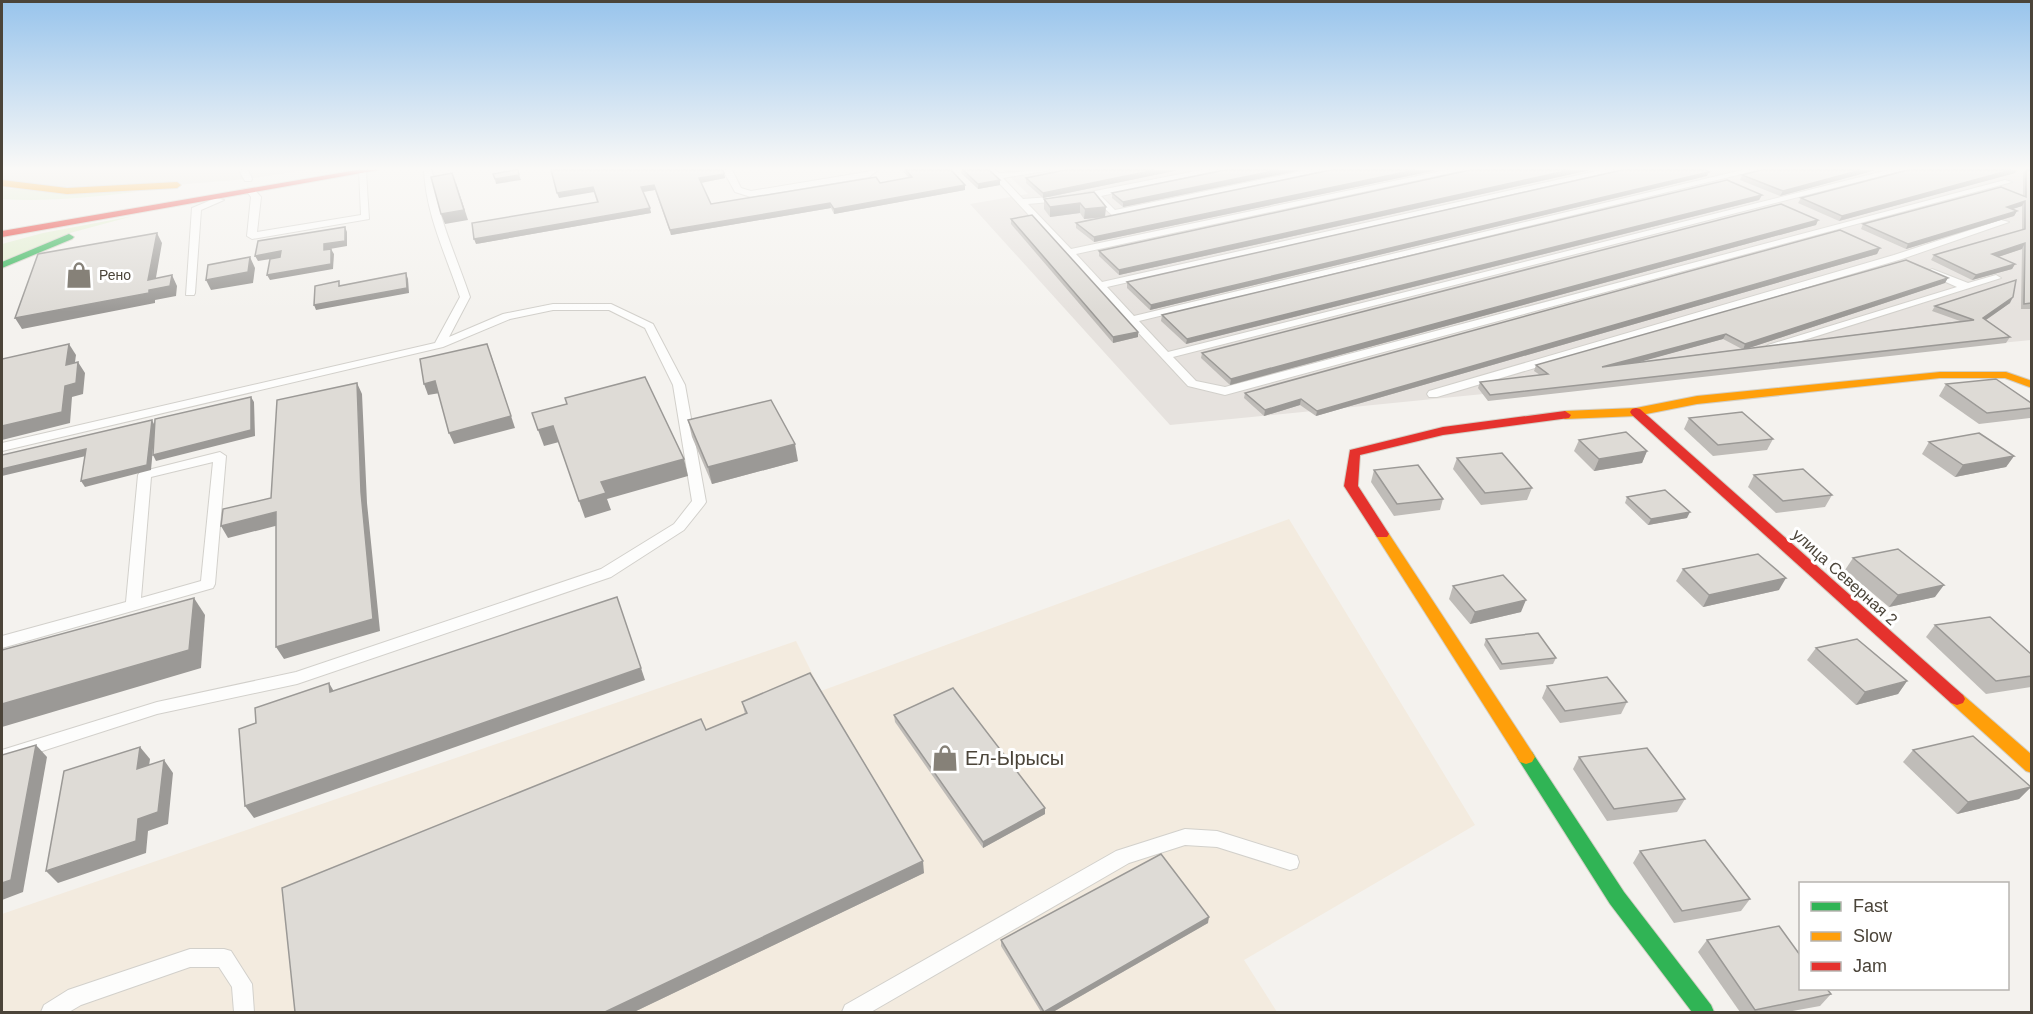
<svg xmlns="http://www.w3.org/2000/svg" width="2033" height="1014" viewBox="0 0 2033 1014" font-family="Arial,sans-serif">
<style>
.residential{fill:#e7e4dc}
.commercial{fill:#f3ebdf}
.industrial{fill:#e6e2de}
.green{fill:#e1eecf}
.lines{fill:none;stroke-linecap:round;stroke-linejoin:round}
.lane-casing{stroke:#d2d0cb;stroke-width:2}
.fast-casing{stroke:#d3cfc5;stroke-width:2}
.slow-casing{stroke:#d3cfc5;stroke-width:2}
.jam-casing{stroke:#d3cfc5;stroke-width:2}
.lane{fill:#fdfdfc;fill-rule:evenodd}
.fast{fill:#30b455;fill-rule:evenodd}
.slow{fill:#ff9f0a;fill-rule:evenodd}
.jam{fill:#e5322d;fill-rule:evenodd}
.wall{fill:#bfbcb8;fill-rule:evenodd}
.shaded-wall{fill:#9b9996}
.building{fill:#dedbd6;stroke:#9b9996;stroke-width:1.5}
.labels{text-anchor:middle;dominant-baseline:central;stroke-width:6;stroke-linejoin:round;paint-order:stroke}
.far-poi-label{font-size:14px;fill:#4b4439;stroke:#fff;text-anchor:start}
.street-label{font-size:16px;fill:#4b4439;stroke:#fff}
.near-poi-label{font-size:20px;fill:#4b4439;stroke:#fff;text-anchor:start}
</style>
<rect width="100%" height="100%" fill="#f4f2ee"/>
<path class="residential" d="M2,170h304l-58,9 -98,8 -129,1 -19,-5z"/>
<path class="commercial" d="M1289,519l186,306 -231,135 33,52h-1275v-98l794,-273 25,50z"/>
<path class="industrial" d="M1003,170h1028v170l-861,85 -200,-221 58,-10z"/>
<g class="green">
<path d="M2,187l10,2 124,3c-44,5 -90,10 -134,7z"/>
<path d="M133,216l-63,17 -68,28v-17l41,-11z"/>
</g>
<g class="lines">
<defs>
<g id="lane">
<path d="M239,170h9l4,9 -1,2h-6z"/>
<path d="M359,170l7,2 3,47 -117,20 -5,-3 4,-39 -3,-4 -8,1v-4l13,-2 8,9 -4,35 104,-17z"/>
<path d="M424,170h8c4,45 24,85 38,127l-21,40 54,-23 50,-10h58l42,20 32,61 21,117 -2,3 -20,25 -73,47 -314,107 -140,30 -155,50v-14l155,-48 139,-30 305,-103 73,-45 18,-23 -19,-116 -28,-57 -36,-18h-56l-43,9 -67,28 -441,104v-8l433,-100 25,-46c-14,-42 -34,-82 -36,-127z"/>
<path d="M723,170h9l9,18 10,3 127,-21 -9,7 -118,20 -16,-5z"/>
<path d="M987,170h9l3,3 52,-3 -48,8 20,21 40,-3 2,2 -5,3 -32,3 43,45 375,-79h18l-388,84 26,28 499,-112h17l-511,117 27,29 608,-146h16l-619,151 29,31 720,-182h16l-731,187 23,24 29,6 780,-207 7,2 -787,213 -37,-9z"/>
<path d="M1201,170h18l-118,26 14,14 192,-40h18l-212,46 -20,-18 -8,1 -5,-3 5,-3z"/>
<path d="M216,198l8,2 -23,10 -6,83 -1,2h-8l6,-87z"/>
<path d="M2001,220l8,2 -107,37 -465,138h-8l-2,-3 2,-3 465,-136z"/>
<path d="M1932,269l36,14 28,-8 5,3 -225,71 -4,1 -6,-3 2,-2 189,-58 -29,-13 -1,-2z"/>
<path d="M220,452l6,4 -11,128 -2,4 -211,60v-12l124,-34 12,-127 2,-3zM213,462l-12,119 -60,17 10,-121z"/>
<path d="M1185,829l32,2 80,25 2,6 -2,6 -7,2 -73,-23 -32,-2 -56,18 -258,149h-29l3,-7 271,-154z"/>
<path d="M190,949h34l7,2 21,33 2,28h-20l-2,-25 -13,-20h-29l-109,38 -12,7h-28l3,-7 24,-15z"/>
</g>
<g id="fast">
<path d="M69,234l5,3 -2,2 -70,29v-6z"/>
<path d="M1526,750l6,2 92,140 87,113 3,7h-22l-82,-108 -90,-142 -3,-5 3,-5z"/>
</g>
<g id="slow">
<path d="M2,180l65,8 110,-6 4,3 -4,3 -110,6 -65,-8z"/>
<path d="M1940,372h66l26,9v7l-27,-10h-65l-243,26 -61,12 -71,3 -6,-4 6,-4 71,-3 61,-12z"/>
<path d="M1382,529l5,2 145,221 3,5 -3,5 -6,2 -6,-2 -145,-228z"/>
<path d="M1957,693l6,2 69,60v18l-6,-2 -75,-68 -2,-4 2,-4z"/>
</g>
<g id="jam">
<path d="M357,170h21l-376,67v-6z"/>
<path d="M1636,408l4,1 323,286 2,4 -2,4 -6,2 -6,-2 -319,-288 -2,-3 2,-3z"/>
<path d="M1565,411l6,4 -2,3 -126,17 -83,20 -2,31 31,48 -2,3h-10l-33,-51 6,-36 93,-23z"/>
</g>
</defs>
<use href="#lane" class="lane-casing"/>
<use href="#fast" class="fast-casing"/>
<use href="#slow" class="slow-casing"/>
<use href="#jam" class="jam-casing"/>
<use href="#lane" class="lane"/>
<use href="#fast" class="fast"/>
<use href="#slow" class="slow"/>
<use href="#jam" class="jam"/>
</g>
<g class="wall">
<path d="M723,170l2,8 -24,5 10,21 169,-21 29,-5 -7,-8h49l14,15v5l-131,24 -3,-6 -160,27 -16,-45 -12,2 8,21 -175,31 121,-42 -3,-10 -35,6z"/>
<path d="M961,170h28l11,10v5l-22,4 -17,-16z"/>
<path d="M1065,170h114l-136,28 -17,-15v-5z"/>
<path d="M1225,170h76l-178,37 -11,-9v-5z"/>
<path d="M1331,170h106l-343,72 -18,-14v-5z"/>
<path d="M1470,170h120l-471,105 -20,-19v-5z"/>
<path d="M1761,170h115l-96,26 -40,-16 2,-5z"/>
<path d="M1908,170h109l-2,3 -176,48 -41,-18 3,-5z"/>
<path d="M2023,170h8v139h-10l1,-60 -24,8 17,7 -3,5 -40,11 -41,-20 3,-5 88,-25v-24l-10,3 5,2 -3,5 -108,33 -45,-20 2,-5 160,-29z"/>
<path d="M1707,176l-557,134 -23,-22v-6z"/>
<path d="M1094,192l11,25 -21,2 -4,-6 -30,4 -6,-8v-10z"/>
<path d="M1762,195l-3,5 -573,144 -25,-23 1,-6z"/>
<path d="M1011,219l127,113v5l-25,6 -102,-119z"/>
<path d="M1818,220l-2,5 -586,160 -29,-27 1,-5z"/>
<path d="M1880,248l-3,6 -561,162 -16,-11 -36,11 -20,-18 1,-5z"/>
<path d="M1945,283l-199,66 214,-28 -28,-10 3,-5 75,-3 -24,17 24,17 -4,6 -518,58 -10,-13 2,-6 60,-7 -6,-4 2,-6zM1723,339l19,10 -104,13z"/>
<path d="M1946,384l85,19v13l-1,2 -51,6 -40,-28z"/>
<path d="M1689,418l84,21 -6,11 -54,6 -29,-27z"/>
<path d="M688,420l110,41 -86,23 -20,-47z"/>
<path d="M1579,440l68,11 -5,12 -48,8 -20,-20z"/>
<path d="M1929,442l85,14 -8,11 -51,10 -33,-23z"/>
<path d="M1457,458l75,30 -5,12 -46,5 -28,-36z"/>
<path d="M1374,470l69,29 -3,11 -46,6 -23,-34z"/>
<path d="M1754,475l78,20 -7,12 -49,6 -28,-26z"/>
<path d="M1627,497l60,21 -39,7 -23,-22z"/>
<path d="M1853,558l82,39 -46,10 -44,-37z"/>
<path d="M1683,569l96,21 -76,17 -27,-26z"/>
<path d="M1453,586l68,26 -51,12 -21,-25z"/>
<path d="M1935,625l96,29v33l-45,7 -60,-57z"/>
<path d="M1486,639l70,19 -3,6 -53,6 -16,-25z"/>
<path d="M1816,648l91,33 -9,13 -42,11 -49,-45z"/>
<path d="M1547,686l80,16 -6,12 -61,9 -18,-25z"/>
<path d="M742,702l182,171 -290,139h-339l411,-282 39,-16z"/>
<path d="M894,715l151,99 -62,34 -88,-126z"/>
<path d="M1913,750l118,37 -12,12 -62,15 -54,-52z"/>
<path d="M1579,757l106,42 -8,13 -70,9 -34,-52z"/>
<path d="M1640,851l110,48 -9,12 -67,12 -41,-60z"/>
<path d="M1208,923l-155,89h-12l-40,-66v-6z"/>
<path d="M1707,940l124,54 -11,12 -33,6h-47l-42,-60z"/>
</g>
<g class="shaded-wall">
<path d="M1155,170h24l-136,28v-5z"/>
<path d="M1278,170h23l-178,37v-5z"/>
<path d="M1415,170h22l-343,72v-5z"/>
<path d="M1570,170h20l-471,105v-5z"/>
<path d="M1861,170h15l-96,26 3,-5z"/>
<path d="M2011,170h6l-2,3 -176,48 3,-5z"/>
<path d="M1709,172l-2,4 -557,134 1,-5z"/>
<path d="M724,174l1,4 -25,5 -1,-5z"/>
<path d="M519,175l2,5 -25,4 -1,-5z"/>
<path d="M1000,180v5l-22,4v-5z"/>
<path d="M456,183l12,37 -23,4 -4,-10z"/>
<path d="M654,185l1,5 -13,2 -1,-5z"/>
<path d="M965,185v5l-131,24v-5z"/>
<path d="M593,187l1,5 -35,6 -2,-5z"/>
<path d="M1762,195l-3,5 -573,144 1,-5z"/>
<path d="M2025,201l-3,5 -18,6 3,-5z"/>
<path d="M830,203l1,5 -160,27 -1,-5z"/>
<path d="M1080,203v10l-30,4v-10z"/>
<path d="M1106,207l-1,10 -21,2 1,-10z"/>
<path d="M650,208l1,5 -175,31 -2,-5z"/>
<path d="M2017,211l-3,5 -108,33 2,-5z"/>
<path d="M1818,220l-2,5 -586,160 1,-6z"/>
<path d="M345,227l2,5v14l-23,4v-6z"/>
<path d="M157,233l5,10 -8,46 18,-14 5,11 -1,10 -21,4v3l-133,26 -7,-11 133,-38z"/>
<path d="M2025,243l-3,6 -33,11 3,-6z"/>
<path d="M1880,248l-3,6 -561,162 1,-5z"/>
<path d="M331,249l3,5 -1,15 -63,11 -3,-5z"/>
<path d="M281,251l2,6 -25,4 -3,-5z"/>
<path d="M250,257l5,11 -2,15 -42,7 -5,-10z"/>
<path d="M2015,264l-3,5 -40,11 4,-5z"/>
<path d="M406,273l2,6 1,14 -93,17 -2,-5z"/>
<path d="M1948,278l-3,5 -202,67 2,-6z"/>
<path d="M2013,297l-3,6 -30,21 3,-6z"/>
<path d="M1138,332v5l-25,6v-6z"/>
<path d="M1726,334l-3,5 -123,34 2,-6z"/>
<path d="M69,344l7,11 -3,21 -7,-11z"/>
<path d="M491,355l24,73 -61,16 -5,-11z"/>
<path d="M78,362l7,11 -2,21 -11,3 -2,26 -68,17v-14l63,-40z"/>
<path d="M435,381l5,12 -12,2 -4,-11z"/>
<path d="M357,383l5,11 5,109 13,128 -96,28 -8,-12 85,-155z"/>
<path d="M251,397l3,5 1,34 -99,25 -3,-6z"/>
<path d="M1301,399l-1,6 -36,11 1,-6z"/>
<path d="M152,420l3,6 -4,44 -66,17 -4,-6z"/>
<path d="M553,426l6,16 -15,4 -6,-16z"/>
<path d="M795,444l3,17 -86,23 -4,-17z"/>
<path d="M86,449l4,6 -88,21v-7z"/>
<path d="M1647,451l-5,12 -48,8 5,-12z"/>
<path d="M2014,456l-8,11 -51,10 8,-12z"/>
<path d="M684,459l4,17 -81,23 4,11 -26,8 -6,-17 22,-19z"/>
<path d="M276,512l7,12 -55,14 -7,-12z"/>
<path d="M1690,512l-3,6 -39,7 3,-6z"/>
<path d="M1786,578l-7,12 -76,17 6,-12z"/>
<path d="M1944,585l-9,12 -46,10 9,-12z"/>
<path d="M194,598l11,17 -4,53 -199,59v-23z"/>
<path d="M1526,600l-5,12 -51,12 5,-12z"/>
<path d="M641,668l4,12 -391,138 -9,-12z"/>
<path d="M1907,681l-9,13 -42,11 9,-13z"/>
<path d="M329,683l7,12 -6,-3z"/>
<path d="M36,745l11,12 -24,135 -21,8v-17z"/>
<path d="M140,747l10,12 -3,22 -10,-12z"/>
<path d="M164,760l9,13 -5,51 -20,7 -2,22 -88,30 -12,-12 92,-52z"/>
<path d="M2031,787l-12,12 -62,15 11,-12z"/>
<path d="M1045,808v6l-62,34v-6z"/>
<path d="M923,861l1,12 -290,139h-29z"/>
<path d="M1209,917l-1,6 -155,89h-9z"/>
</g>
<g class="building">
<path d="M514,170h4l1,5 -24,4 -2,-5z"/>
<path d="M551,170h172l1,4 -25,4 12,26 165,-27 4,6 32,-6 -6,-7h45l14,15 -131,24 -4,-6 -160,27 -16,-45 -13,2 9,21 -176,31 -2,-16 126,-21 -5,-15 -36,6z"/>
<path d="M963,170h26l11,10 -22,4z"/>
<path d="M1065,170h90l-112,23 -17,-15z"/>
<path d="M1225,170h53l-155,32 -11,-9z"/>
<path d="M1331,170h84l-321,67 -18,-14z"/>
<path d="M1470,170h100l-451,100 -20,-19z"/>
<path d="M1622,170h84l3,2 -558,133 -24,-23z"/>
<path d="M1761,170h100l-78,21 -41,-16z"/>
<path d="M1908,170h103l-169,46 -41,-18z"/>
<path d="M2026,170h5v133l-7,1 1,-61 -33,11 23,10 -39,11 -42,-20 91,-26v-28l-18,6 10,4 -109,33 -45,-20 138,-37 25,10z"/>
<path d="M452,173l12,37 -23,4 -10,-37z"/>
<path d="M1727,180l35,15 -575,144 -25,-24z"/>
<path d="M1094,192l12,15 -21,2 -5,-6 -30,4 -6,-8z"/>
<path d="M1781,204l37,16 -587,159 -29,-26z"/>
<path d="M1032,215l106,117 -25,5 -102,-118z"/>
<path d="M345,227v14l-21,3v6l7,-1v15l-64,11 3,-16 10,-2 1,-6 -26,5 3,-15z"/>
<path d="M1840,230l40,18 -563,163 -16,-12 -36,11 -20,-17z"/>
<path d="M157,233l-9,47 24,-5 -2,11 -21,4v3l-134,25 23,-64z"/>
<path d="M250,257l-2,15 -42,8 2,-15z"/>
<path d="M1906,260l42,18 -203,66 -19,-10 -124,33 372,-47 -39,-14 81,-26 -3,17 -30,21 27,19 -520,58 -10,-13 68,-8 -12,-9z"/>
<path d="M406,273l1,15 -93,17 1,-19 24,-5v5z"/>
<path d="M69,344l-3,21 12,-3 -2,21 -11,3 -3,26 -60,14v-67z"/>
<path d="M487,344l24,72 -62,17 -14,-52 -11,3 -4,-25z"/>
<path d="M645,377l39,82 -83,23 5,11 -27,8 -26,-75 -15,4 -6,-17 35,-9 -2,-6z"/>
<path d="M1996,379l35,24v5l-44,5 -41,-29z"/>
<path d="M357,383l4,109 12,127 -97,28v-135l-55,14 2,-17 48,-11 6,-98z"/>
<path d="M251,397v33l-98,25 2,-36z"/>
<path d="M771,400l24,44 -87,23 -20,-47z"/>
<path d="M1742,412l31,27 -55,6 -29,-27z"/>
<path d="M152,420l-5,45 -66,16 5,-32 -84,20v-14z"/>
<path d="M1626,432l21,19 -48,8 -20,-19z"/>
<path d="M1979,433l35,23 -51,9 -34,-23z"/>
<path d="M1502,453l30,35 -47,5 -28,-35z"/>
<path d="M1418,465l25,34 -46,5 -23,-34z"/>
<path d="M1803,469l29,26 -49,6 -29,-26z"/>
<path d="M1665,490l25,22 -39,7 -24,-22z"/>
<path d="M1898,549l46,36 -46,10 -45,-37z"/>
<path d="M1758,554l28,24 -77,17 -26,-26z"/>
<path d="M1503,575l23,25 -51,12 -22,-26z"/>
<path d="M617,597l24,71 -396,138 -6,-77 17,-6 -1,-15 74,-25 1,9z"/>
<path d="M194,598l-5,52 -187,54v-54z"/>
<path d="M1990,617l41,37v22l-35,5 -61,-56z"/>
<path d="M1538,633l18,25 -54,6 -16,-25z"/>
<path d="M1857,639l50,42 -42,11 -49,-44z"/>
<path d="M810,673l113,188 -318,151h-310l-13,-124 419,-169 5,11 41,-17 -5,-11z"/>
<path d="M1607,677l20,25 -62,9 -18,-25z"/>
<path d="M953,688l92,120 -62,34 -89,-127z"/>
<path d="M1973,736l58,51 -63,15 -55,-52z"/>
<path d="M36,745l-25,135 -9,3v-128z"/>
<path d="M140,747l-3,22 27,-9 -6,52 -20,7 -2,22 -90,30 18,-100z"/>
<path d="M1647,748l38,51 -71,10 -35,-52z"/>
<path d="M1705,840l45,59 -68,12 -42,-60z"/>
<path d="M1161,854l48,63 -165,95 -43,-72z"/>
<path d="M1779,926l21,29v33h26l5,6 -76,16 -48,-70z"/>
</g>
<linearGradient id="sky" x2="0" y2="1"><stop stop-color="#98c4ec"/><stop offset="0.54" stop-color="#faf9f7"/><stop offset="1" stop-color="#faf9f7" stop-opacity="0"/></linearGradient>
<rect width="2033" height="312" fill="url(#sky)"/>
<defs>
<symbol id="shop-bare" viewBox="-9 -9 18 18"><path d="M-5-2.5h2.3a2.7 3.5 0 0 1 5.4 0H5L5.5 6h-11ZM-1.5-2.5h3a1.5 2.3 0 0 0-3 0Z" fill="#868178" stroke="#fff" stroke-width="2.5" paint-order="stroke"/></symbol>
</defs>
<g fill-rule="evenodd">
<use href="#shop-bare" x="60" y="256" width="38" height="38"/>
<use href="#shop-bare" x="926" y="739" width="38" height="38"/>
</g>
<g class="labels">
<g class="far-poi-label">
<text x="99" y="275">Рено</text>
</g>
<g class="street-label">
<text transform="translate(1845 577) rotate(42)">улица Северная 2</text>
</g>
<g class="near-poi-label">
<text x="965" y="758">Ел-Ырысы</text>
</g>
</g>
<rect width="2033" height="1014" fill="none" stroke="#4b4439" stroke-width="6"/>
<rect x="1799" y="882" width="210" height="108" fill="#ffffff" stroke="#b7b4b0" stroke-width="1.5"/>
<rect x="1811" y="902" width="30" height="9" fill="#30b455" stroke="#b7b4b0" stroke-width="1.5"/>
<text x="1853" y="912" font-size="18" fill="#4b4439">Fast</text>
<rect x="1811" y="932" width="30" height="9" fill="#ff9f0a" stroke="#b7b4b0" stroke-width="1.5"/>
<text x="1853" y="942" font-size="18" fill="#4b4439">Slow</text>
<rect x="1811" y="962" width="30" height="9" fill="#e5322d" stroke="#b7b4b0" stroke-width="1.5"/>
<text x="1853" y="972" font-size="18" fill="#4b4439">Jam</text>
</svg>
